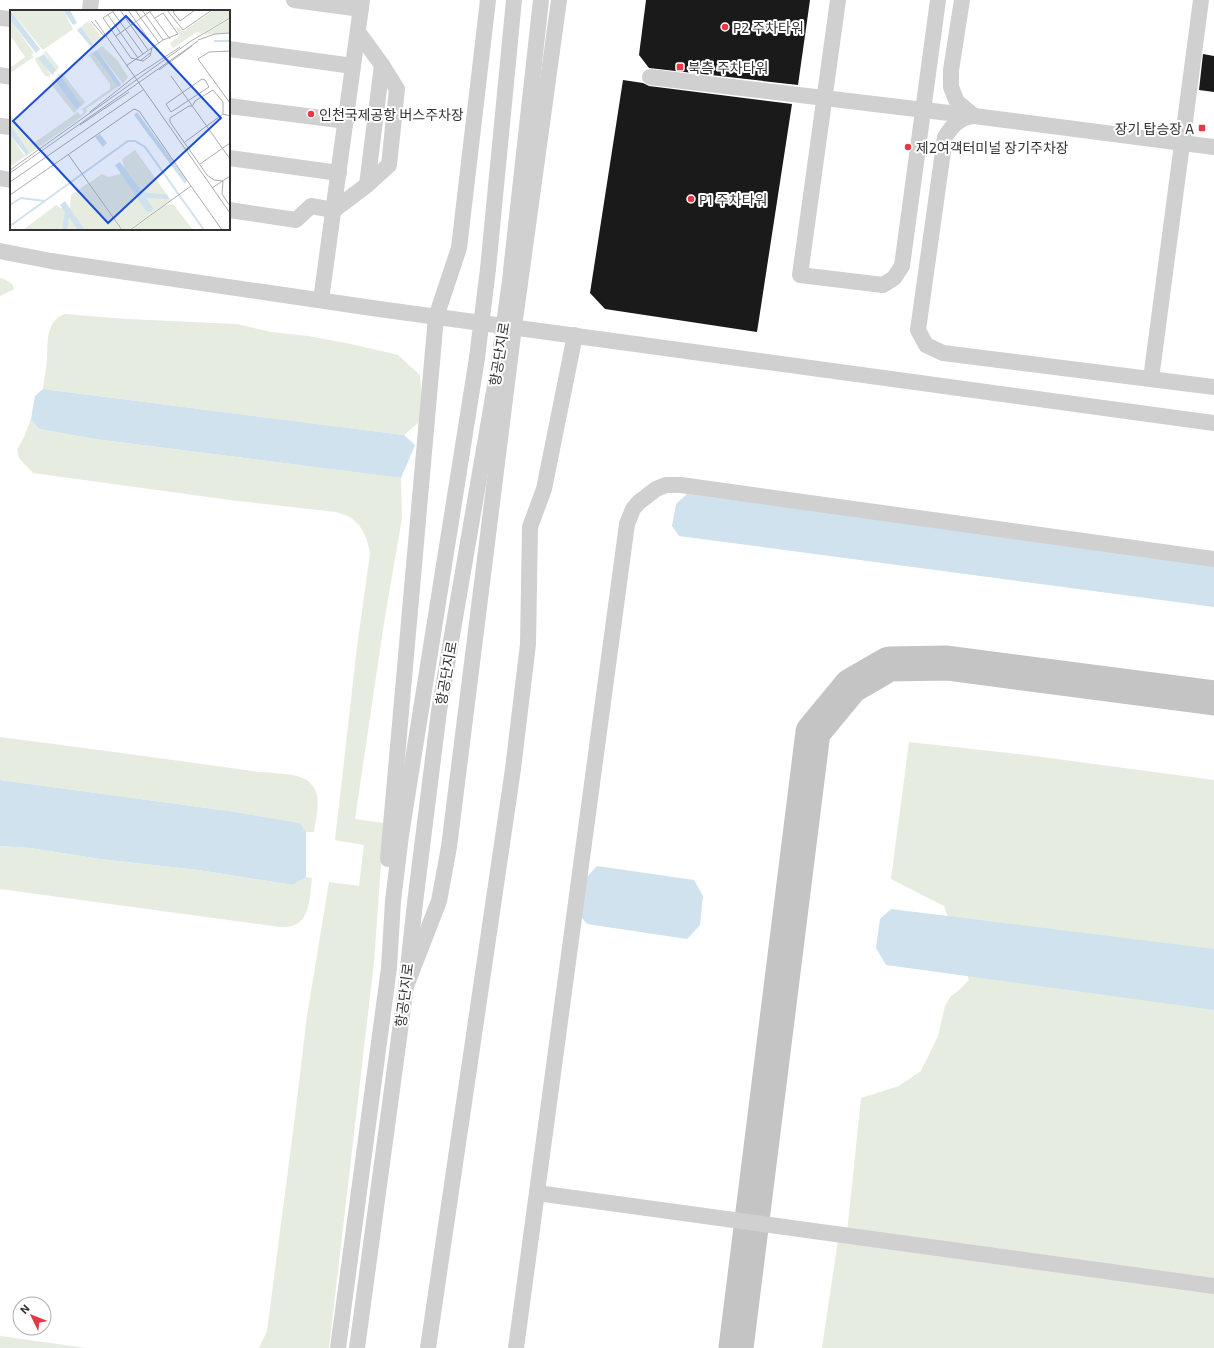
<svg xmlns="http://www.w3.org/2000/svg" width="1214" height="1348" viewBox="0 0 1214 1348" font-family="'Exo 2','Noto Sans KR',sans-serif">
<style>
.green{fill:#e6ecdf}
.water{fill:#cfe2ee}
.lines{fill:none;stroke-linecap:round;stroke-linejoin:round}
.taxiway{stroke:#c4c4c4;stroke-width:35}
.building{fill:#1a1a1a}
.minor{stroke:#d0d0d0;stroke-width:16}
.minor-bridge{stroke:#d0d0d0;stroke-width:16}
.poi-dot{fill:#e63946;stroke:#fff;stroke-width:1.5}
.labels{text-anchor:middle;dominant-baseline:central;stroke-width:4;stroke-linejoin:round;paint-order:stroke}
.poi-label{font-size:14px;fill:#333;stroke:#fff;text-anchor:start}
.street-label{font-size:14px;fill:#333;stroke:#fff}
.inset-river{fill:none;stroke:#cfe2ee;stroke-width:2}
.inset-road{fill:none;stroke:#adadad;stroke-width:1}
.view{fill:#1d4ed8;fill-opacity:0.15;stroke:#1d4ed8;stroke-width:2}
.inset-edge{fill:none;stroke:#333;stroke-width:2}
</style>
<rect width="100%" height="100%" fill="#fff"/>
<g class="green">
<path d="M0,278c6,2 13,4 14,11l-14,7z"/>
<path d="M65,314l62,5 109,5 35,8 37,4 43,8 47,11 22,20 1,15 3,3 -4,24 -2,6 -14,12 -361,-46c1,-10 3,-19 4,-29 1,-17 -2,-39 18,-46z"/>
<path d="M31,419l8,10 56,10 306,39 1,40 -18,105 -29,196 29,4 -10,139 -45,386h-70l8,-17 27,-207 13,-108 22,-134 30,4 5,-41 -29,-5 22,-193 13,-93c-2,-14 -7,-28 -19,-36 -4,-3 -10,-4 -15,-6l-106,-12 -197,-27 -14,-15 -2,-8 7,-13z"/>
<path d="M0,737c84,11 168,22 252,34 16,3 43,1 56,10 16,13 8,34 6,51h-8l-7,-9 -70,-12 -229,-31z"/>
<path d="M909,742l118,13 187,25v502l-367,-49 14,-135 38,-12 22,-15 17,-35 7,-30 6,-10 7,-5 11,-11 -25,-74 -53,-27z"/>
<path d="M0,846l30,2 70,11 98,11 95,15 13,-8 6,1c-3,23 -1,51 -32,49l-280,-38z"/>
<path d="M838,1240l376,50v58h-392z"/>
<path d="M0,1336l86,12h-86z"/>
</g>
<g class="water">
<path d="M43,389l361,46 11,10 -14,33 -306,-39 -56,-10 -8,-10 4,-23z"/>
<path d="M687,494l527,69v44l-535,-71 -7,-10 4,-22z"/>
<path d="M0,780l229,31 71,12 6,9v45l-13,8 -95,-15 -98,-11 -70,-11 -30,-2z"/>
<path d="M597,866l97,14 9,16 -3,29 -13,14 -100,-15 -8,-10 7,-36z"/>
<path d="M891,909l323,40v61l-328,-45 -10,-17 4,-29z"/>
</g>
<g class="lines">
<path class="taxiway" d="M736,1348l77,-616 38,-46 38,-22 58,-1 267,35"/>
</g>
<g class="building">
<path d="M646,0h164l-12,85 -149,-17 -10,-13z"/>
<path d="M1203,54l11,2v36l-15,-2z"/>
<path d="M623,80l20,3 6,3 143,18 -35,228 -152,-23 -15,-16z"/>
</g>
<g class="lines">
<g class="minor">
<path d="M294,0l67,9"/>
<path d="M838,0l-38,275 83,10 11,-7 8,-12 36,-266"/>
<path d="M962,0l-11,70v17l6,15 17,14"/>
<path d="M90,11l1,-11"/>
<path d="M0,18l11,1"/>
<path d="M229,49l124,17"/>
<path d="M0,75l11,2"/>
<path d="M650,77l324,39 240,31"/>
<path d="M229,106l117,15"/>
<path d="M972,116c-13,2 -20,10 -27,21l-27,193 8,15 17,8 271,34"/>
<path d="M0,126l11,1"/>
<path d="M229,158l110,15"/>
<path d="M0,178l11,2"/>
<path d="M367,185l15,-120"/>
<path d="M229,210l67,10 15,-14 23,4 33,-25 22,-20 8,-76 -15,-24 -24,-33"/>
<path d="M0,251l51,10 328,48 835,114"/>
<path d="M488,269l26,-269"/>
<path d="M511,271l30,-271"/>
<path d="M321,300l41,-300"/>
<path d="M1151,379l50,-379"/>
<path d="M388,859l48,-542 23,-69 29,-248"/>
<path d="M406,986l33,-85 10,-54 65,-520 45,-327"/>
<path d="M537,1193l677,93"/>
<path d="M338,1348l51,-380 4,-67 8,-66 76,-477"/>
<path d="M357,1348l49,-362 9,-83 24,-192 59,-343"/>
<path d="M428,1348l85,-579 15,-125 2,-117 14,-38 31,-154"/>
<path d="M516,1348l111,-824 6,-15 6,-7 8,-6 9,-7 10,-4h15l533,74"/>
</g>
<g class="minor-bridge">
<path d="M477,358l11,-89"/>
<path d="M498,368l13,-95"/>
</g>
</g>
<g class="poi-dot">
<circle cx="725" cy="27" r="4"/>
<rect x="676" y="63" width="8" height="8" rx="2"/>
<circle cx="311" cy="114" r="4"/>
<rect x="1198" y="124" width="8" height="8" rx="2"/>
<circle cx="908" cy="147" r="4"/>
<circle cx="691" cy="199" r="4"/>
</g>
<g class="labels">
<g class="poi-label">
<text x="733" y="27">P2 주차타워</text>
<text x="688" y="67">북측 주차타워</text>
<text x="319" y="114">인천국제공항 버스주차장</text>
<text x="1194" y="128" text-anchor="end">장기 탑승장 A</text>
<text x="916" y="147">제2여객터미널 장기주차장</text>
<text x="699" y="199">P1 주차타워</text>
</g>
<g class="street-label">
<text transform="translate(499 354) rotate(-81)">항공단지로</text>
<text transform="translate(446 673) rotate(-80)">항공단지로</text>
<text transform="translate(404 995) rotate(-83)">항공단지로</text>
</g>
</g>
<g transform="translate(10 10)">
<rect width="220" height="220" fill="#fff"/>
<path d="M0,0h53l10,19 -30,21zM204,0h16v7l-29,17 -4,-2 -24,16 -3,-5 10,-7 -5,-10 9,5zM220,9v14l-27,2zM0,10l24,33 -3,2 3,2 -24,16v-5l15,-11 -15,-22zM76,12l5,1 12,16 -10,5 -12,-17zM92,36l16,15 10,16 -5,7 -26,-34zM36,41l13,16 -3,5 -12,-20zM84,41l24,36 -32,22 1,3 -12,10 -65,45v-32l14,20 5,-3 -19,-28v-10l19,27 5,2 44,-31 2,3 4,-2 -2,-4 28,-20v-5l-21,-29zM29,47l11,17v3l-5,-1 -9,-14 -1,-4zM52,63l23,29 -4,5 -23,-32zM43,69l24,31 -3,3 -23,-29zM125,140l36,50 -43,30h-6l-33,-47 13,-9 6,3 12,-3 4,-8 -2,-7zM78,173l33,47h-98l33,-25 4,3h10l1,-13zM163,194l20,26h-62l34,-25z" fill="#e6ecdf"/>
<path d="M0,0l30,39 -4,4 -26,-33zM53,0h7l7,13 -4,2zM71,17l12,17 -2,3 -14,-17zM87,40l24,34v1l-3,2 -21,-29 -4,-5zM34,44l12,16 -4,5 -14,-17zM50,65l21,30 -4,5 -23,-30zM127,102l50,68 -2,4 -51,-69zM0,114l19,28 -2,4 -17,-21zM90,124l7,9 -4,4 -8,-10zM110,152l22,30 25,3 2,4 -23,-1 7,10 -1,3 -5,1 -32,-47zM55,191l4,6 16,23h-7l-9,-13 -2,13h-5l3,-18 -5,-7z" fill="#cfe2ee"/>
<path class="inset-river" d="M204,31h16M0,195l11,-7 24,3M0,216l118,-85h7l10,6 59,83"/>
<path class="inset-road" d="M105,0l-12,8 28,40 12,3 7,-5 2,-8M110,0l28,40M118,0l26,37M125,0l24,33M157,0l16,20 29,-20M166,0l-3,2 7,9 15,-11M103,2l30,42M140,2l20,27M98,5l30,43M145,8l8,-5 15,21 -15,6M85,10l135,193M81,11l13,15M106,26l36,-26M188,30l17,-6 15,-1M181,31l39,-23M220,41l-21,1 -11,7 32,44M130,51l10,-8M116,56l37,-26 -21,-30M149,60l33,-24M161,66l59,83M192,69l3,1 4,7 -38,25 -5,-8zM183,95l2,-4 18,-11 10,12v12M183,96h-4l-19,12v4l37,53 7,5 9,1 -1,13 8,12M80,102l44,-35 46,-30M70,115l49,-33M175,132l38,-28 7,2M58,144l54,76M190,154l30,-21M0,160l181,-129M0,163l188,-132M0,172l133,-92M202,178l18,-12M0,185l124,-86 5,2 52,75M120,220l61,-44 31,44"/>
<path class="view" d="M116,6l95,102 -113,105 -95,-102z"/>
<rect width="220" height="220" class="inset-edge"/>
</g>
<g transform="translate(32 1316) rotate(313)"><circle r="19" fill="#ffffff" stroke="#adadad"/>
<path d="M0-3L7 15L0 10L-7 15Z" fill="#e63946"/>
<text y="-6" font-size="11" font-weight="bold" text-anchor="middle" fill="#333333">N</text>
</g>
</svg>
